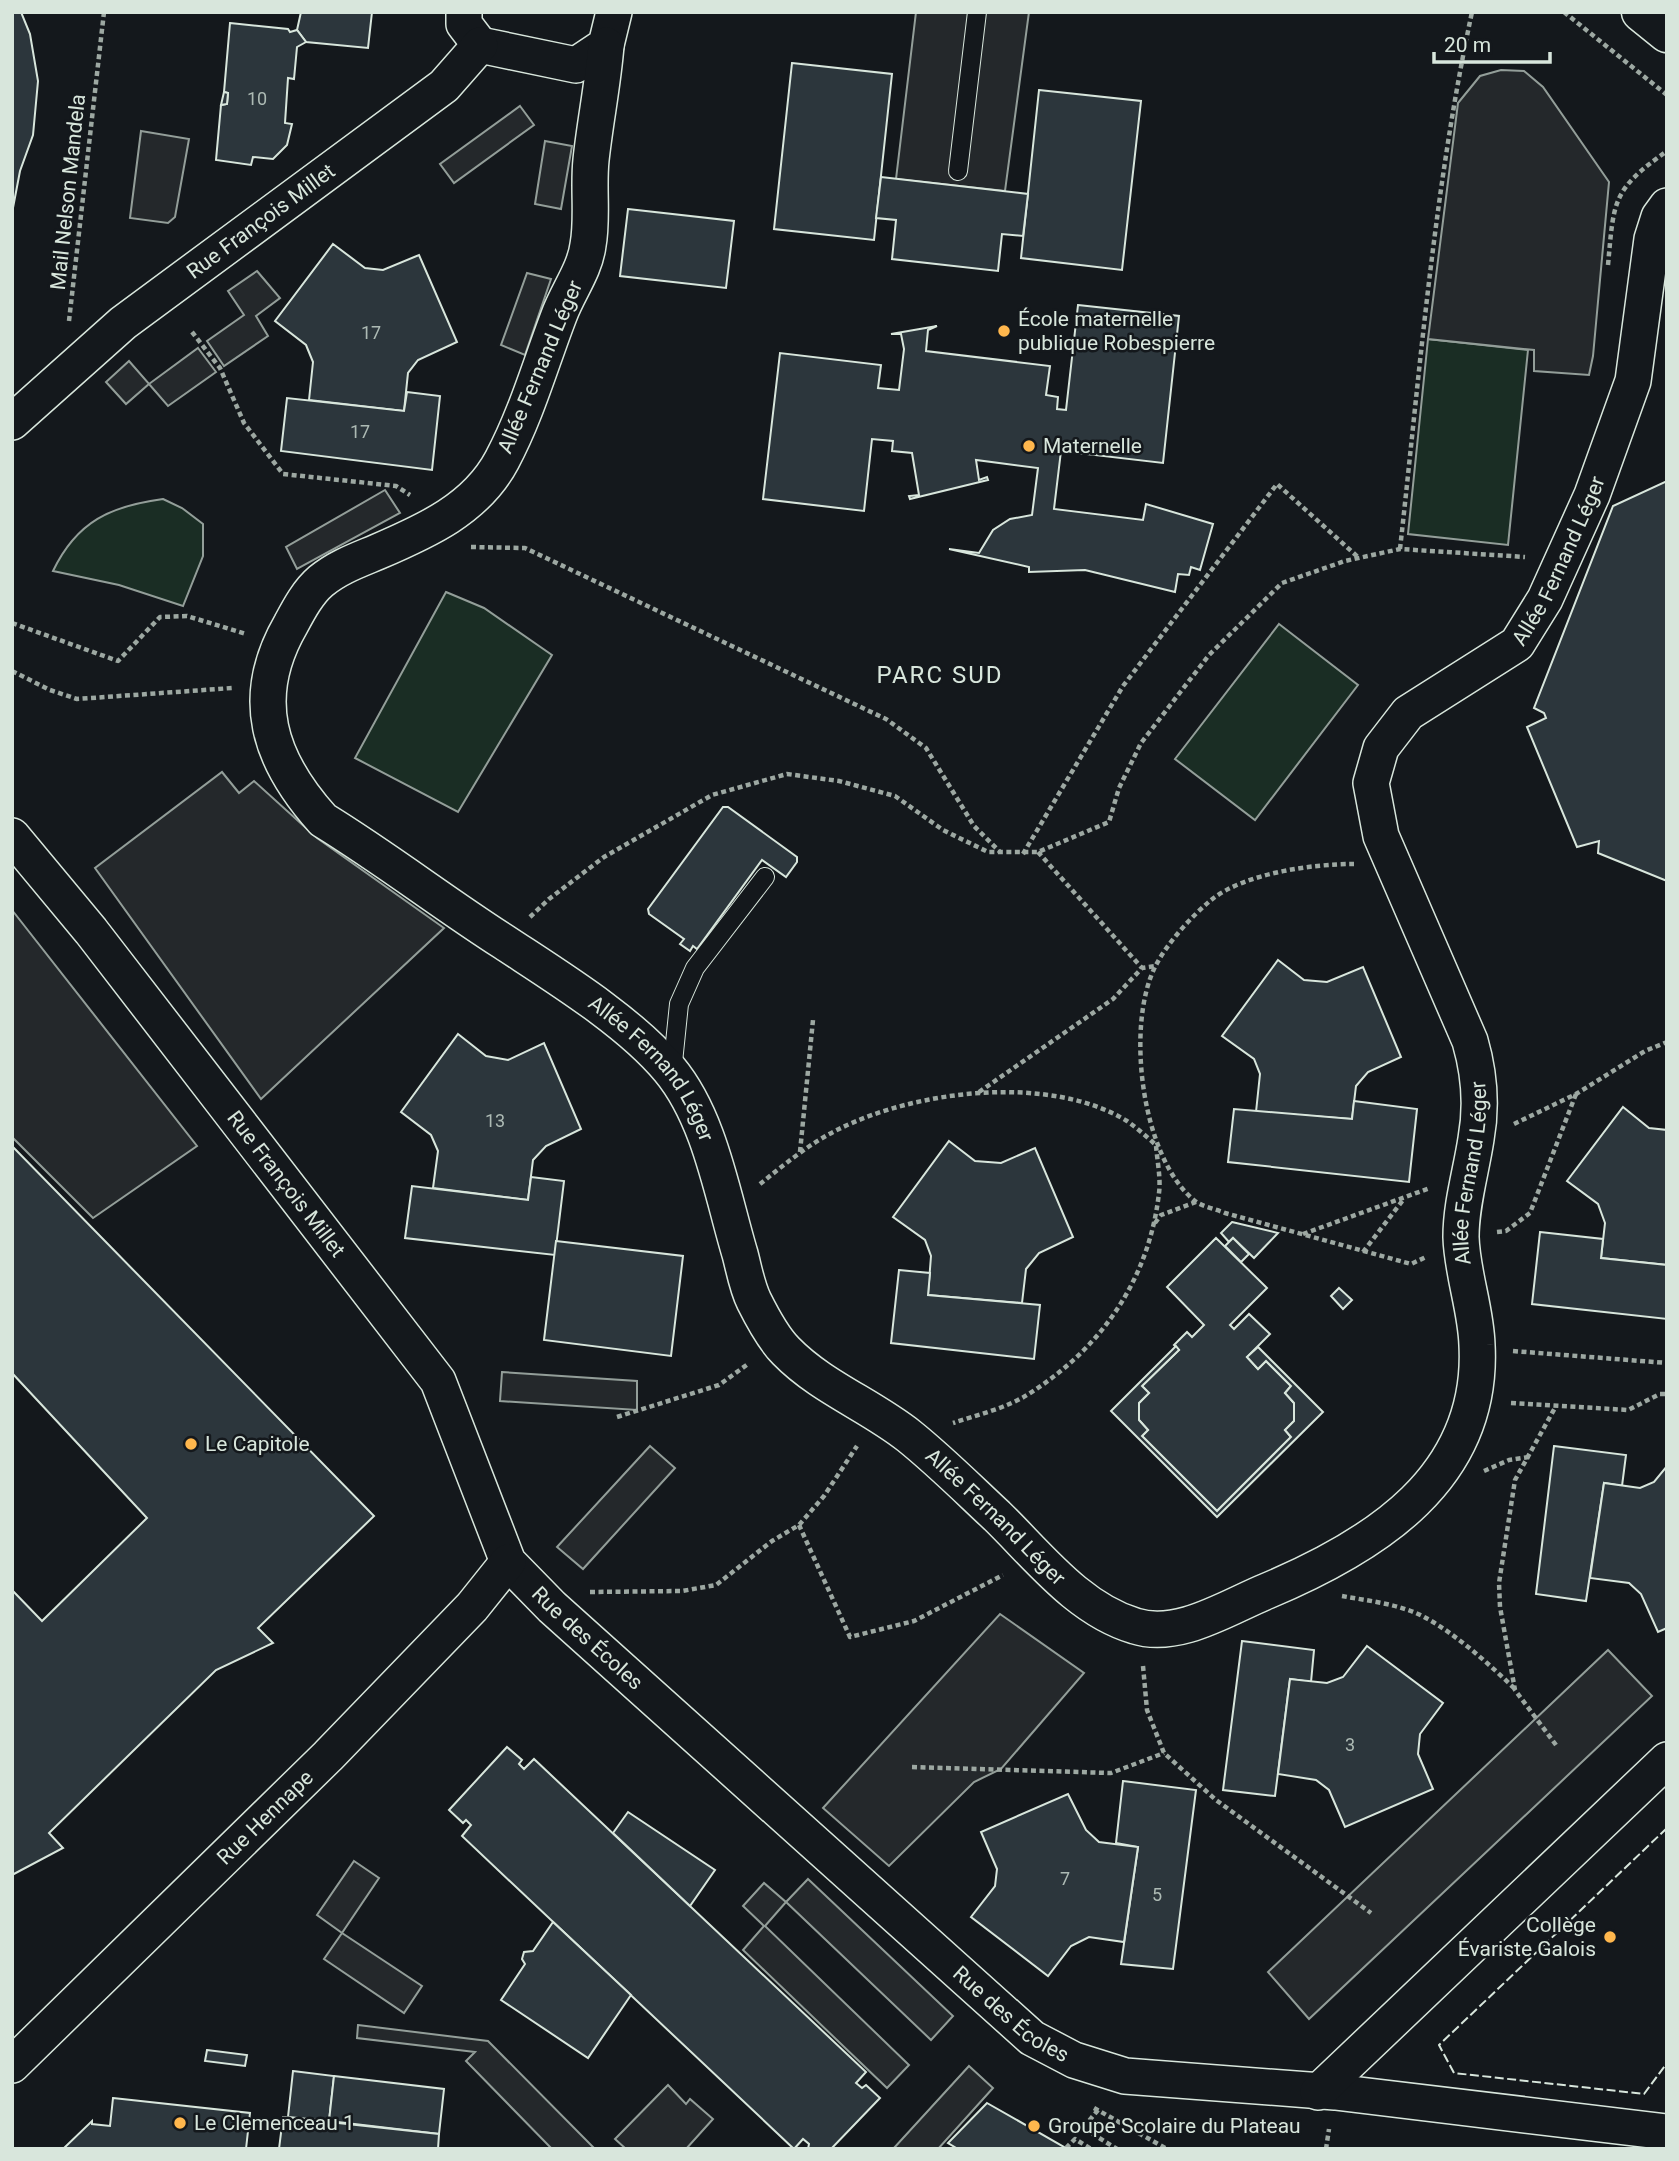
<svg xmlns="http://www.w3.org/2000/svg" width="1679" height="2161" viewBox="0 0 1679 2161" font-family="Roboto,sans-serif">
<style>
.green{fill:#1a2d24;stroke:#939e99;stroke-width:2}
.parking{fill:#24282b;stroke:#939e99;stroke-width:2}
.building{fill:#2c363c;stroke:#d8e6dc;stroke-width:2}
.lines{fill:none;stroke-linecap:round;stroke-linejoin:round}
.service-casing{stroke:#d8e6dc;stroke-width:20}
.minor-casing{stroke:#d8e6dc;stroke-width:38}
.tertiary-casing{stroke:#d8e6dc;stroke-width:41}
.path{stroke:#9da8a2;stroke-width:4.5;stroke-dasharray:5 3.5;stroke-linecap:butt}
.service{stroke:#14181c;stroke-width:18}
.minor{stroke:#14181c;stroke-width:35}
.tertiary{stroke:#14181c;stroke-width:38}
.fence{stroke:#d8e6dc;stroke-width:2;stroke-dasharray:9 3.5;stroke-linecap:butt}
.poi-dot{fill:#ffb74d;stroke:#14181c;stroke-width:2.5}
.labels{text-anchor:middle;dominant-baseline:central;stroke-width:5;stroke-linejoin:round;paint-order:stroke}
.number-label{font-size:18px;fill:#adbab4}
.street-label{font-size:21px;fill:#d8e6dc;stroke:#14181c}
.poi-label{font-size:21px;fill:#d8e6dc;stroke:#14181c;text-anchor:start}
.quarter-label{font-size:24px;letter-spacing:2px;fill:#d8e6dc;stroke:#14181c}
</style>
<rect width="100%" height="100%" fill="#14181c"/>
<g class="green">
<path d="M1428,339l100,11 -20,195 -100,-11z"/>
<path d="M163,499l19,9 21,16v32l-20,50 -64,-21 -66,-14c24,-50 58,-65 110,-72z"/>
<path d="M446,592l38,16 68,47 -94,157 -103,-54z"/>
<path d="M1279,624l79,61 -103,135 -80,-61z"/>
</g>
<g class="parking">
<path d="M916,12h113l-24,179 -109,-12z"/>
<path d="M1501,70l23,1 19,16 66,95 -16,174 -4,19 -55,-4v-21l-106,-11 30,-236 22,-27z"/>
<path d="M520,106l14,19 -80,58 -14,-19z"/>
<path d="M141,131l48,8 -14,78 -7,6 -38,-5z"/>
<path d="M545,141l27,5 -11,63 -26,-5z"/>
<path d="M257,271l23,27 -24,18 12,20 -44,30 -17,-25 37,-26 -16,-24z"/>
<path d="M527,273l24,6 -26,76 -24,-10z"/>
<path d="M198,348l18,24 -48,34 -19,-22 -23,20 -20,-22 23,-21 20,23z"/>
<path d="M385,490l15,23 -103,56 -11,-22z"/>
<path d="M222,772l17,21 15,-12 63,57 127,90 -183,171 -166,-231z"/>
<path d="M12,910l185,236 -104,72 -81,-81z"/>
<path d="M502,1372l135,9v29l-137,-9z"/>
<path d="M650,1446l25,22 -92,101 -26,-22z"/>
<path d="M1000,1614l84,59 -83,96 -27,13 -85,84 -66,-58z"/>
<path d="M1608,1650l44,46 -343,323 -41,-47z"/>
<path d="M354,1861l25,17 -37,55 80,53 -18,27 -80,-54 18,-26 -25,-18z"/>
<path d="M808,1879l145,137 -22,24 -145,-138 -21,24 144,139 -22,23 -144,-138 21,-24 -21,-20 21,-23 22,19z"/>
<path d="M358,2025l130,16 107,108h-43l-86,-88 9,-9 -118,-14z"/>
<path d="M969,2066l24,22 -55,61h-45z"/>
<path d="M668,2085l18,19 4,-5 23,20 -27,30h-60l-11,-10z"/>
</g>
<g class="building">
<path d="M12,12h9l9,22 8,47 -5,54 -13,36 -8,42z"/>
<path d="M301,12h71l-4,36 -62,-6 -9,-12z"/>
<path d="M230,23l58,6 2,3 7,-2 9,12 -9,5 -3,32 -6,-1 -3,45 7,1 -5,21 -14,14 -20,-2 -2,8 -35,-5 5,-55 6,-1 1,-11 -4,-1z"/>
<path d="M792,63l100,11 -18,166 -100,-11z"/>
<path d="M1039,90l102,11 -19,169 -101,-12z"/>
<path d="M224,92l4,1 -1,11 -6,1z"/>
<path d="M881,177l147,17 -5,42 -21,-2 -4,37 -106,-12 4,-39 -20,-2z"/>
<path d="M628,209l106,12 -8,67 -106,-12z"/>
<path d="M333,244l32,24 18,2 36,-15 38,87 -39,18 -10,13 -4,38 -95,-11 4,-38 -7,-17 -31,-24z"/>
<path d="M1078,305l101,11 -16,147 -102,-12 -7,58 89,11 3,-16 67,20 -13,46 -9,-3 -2,8 -11,-1 -3,18 -90,-22 -56,2v-5l-80,-18 30,4 14,-23 17,-11 22,-4 6,-47 -62,-8 3,20 8,-3 1,3 -78,19 -1,-3 10,-1 -7,-42 -20,-2 1,-10 -21,-2 -8,72 -101,-12 17,-146 101,12 -3,23 21,2 5,-41 -3,-15h-10l46,-8 -9,4 -2,21 124,15 -4,29 12,2 -1,12 9,1z"/>
<path d="M407,392l33,4 -8,74 -151,-19 6,-53 117,13z"/>
<path d="M1667,481v400l-69,-28 1,-12 -22,6 -50,-120 19,-9 -2,-5 -10,-5 79,-202z"/>
<path d="M723,807h5l69,50v5l-11,15 -24,-17 -65,89 -4,-3 -3,5 -10,-7 4,-5 -35,-25 -1,-5z"/>
<path d="M1278,960l26,20 23,2 36,-15 38,90 -33,15 -12,14 -4,33 -96,-7 4,-38 -6,-15 -32,-23z"/>
<path d="M458,1034l28,22 22,4 36,-17 37,86 -35,17 -13,14 -5,40 -95,-12 5,-37 -7,-16 -30,-23z"/>
<path d="M1354,1101l63,8 -8,73 -181,-20 6,-53 118,10z"/>
<path d="M1623,1107l26,21 18,2v135l-66,-7 4,-35 -7,-19 -31,-23z"/>
<path d="M949,1141l26,20 26,2 34,-15 38,89 -34,16 -13,16 -4,34 -94,-8 3,-39 -6,-16 -32,-23z"/>
<path d="M12,1146l362,370 -116,112 15,15 -57,27 -167,163 14,15 -51,27v-285l30,31 105,-103 -135,-145z"/>
<path d="M531,1177l33,4 -9,74 -150,-17 7,-52 116,14z"/>
<path d="M1232,1222l46,11 -24,25 -21,-20 -4,4 -8,-9z"/>
<path d="M1540,1232l63,7 -2,19 66,7v54l-135,-15z"/>
<path d="M1216,1238l51,50 -37,37 4,4 15,-15 21,20 -23,23 11,12 8,-8 25,25 -6,7 9,10v18l-9,9 6,7 -74,74 -75,-75 6,-6 -9,-10v-17l10,-10 -7,-7 37,-36 -5,-5 13,-13 5,5 12,-12 -37,-38z"/>
<path d="M1233,1238l16,16 -8,8 -16,-16z"/>
<path d="M556,1241l127,15 -12,100 -127,-16z"/>
<path d="M899,1270l31,3 -2,22 112,10 -6,54 -143,-16z"/>
<path d="M1339,1288l13,12 -9,9 -12,-13z"/>
<path d="M1176,1346l3,4 -37,36 7,7 -10,10v17l9,10 -6,6 75,75 74,-74 -6,-7 9,-9v-18l-9,-10 6,-7 -25,-25 -8,8 -11,-12 11,-10 65,65 -106,105 -106,-106z"/>
<path d="M1554,1446l72,9 -4,31 -18,-3 -18,118 -50,-7z"/>
<path d="M1667,1466v162l-9,4 -17,-38 -12,-11 -39,-5 14,-95 36,5 14,-6z"/>
<path d="M1242,1641l72,9 -3,32 -21,-3 -15,117 -52,-6z"/>
<path d="M1367,1646l76,57 -23,31 -2,20 15,35 -88,38 -16,-37 -13,-10 -38,-6 12,-95 37,4 16,-6z"/>
<path d="M507,1747l15,13 -3,4 5,5 10,-10 332,313 -10,11 6,5 4,-3 14,13 -49,51h-23l1,-5 -6,-5 -9,10 -332,-313 9,-11 -5,-5 -3,3 -14,-13z"/>
<path d="M1123,1781l73,9 -23,179 -52,-5 17,-117 -22,-4z"/>
<path d="M1068,1794l18,36 13,12 39,5 -14,95 -35,-5 -18,9 -23,30 -77,-59 24,-31 2,-17 -16,-37z"/>
<path d="M628,1812l87,58 -25,36 -77,-73z"/>
<path d="M553,1922l78,73 -43,63 -87,-58 24,-36 -3,-5 2,-7 9,-1z"/>
<path d="M207,2050l40,5 -2,11 -40,-5z"/>
<path d="M293,2071l41,5 -5,45 -41,-4z"/>
<path d="M334,2076l110,13 -5,45 -110,-13z"/>
<path d="M113,2098l137,15 -4,36h-183l29,-28v3l18,2z"/>
<path d="M987,2103l79,45 2,1h-110l-10,-6z"/>
<path d="M283,2117l156,17 -1,15h-159z"/>
</g>
<g class="lines">
<defs>
<g id="service">
<path d="M958,171l19,-159"/>
<path d="M672,1072l7,-68 16,-36 70,-91"/>
</g>
<g id="minor">
<path d="M464,12v12l16,21"/>
<path d="M480,45l96,20 30,-20 8,-33"/>
<path id="s1" d="M606,45c-3,39 -11,77 -15,115 -3,28 2,59 -3,85 -3,24 -19,45 -28,68 -19,49 -33,100 -58,147 -26,49 -76,71 -125,92 -19,8 -39,15 -56,29 -13,11 -22,28 -30,43 -43,74 -22,136 32,196 62,38 120,83 181,122 53,35 125,79 165,127 41,49 53,125 71,185 4,15 7,33 14,47 8,16 20,38 32,50 35,36 84,54 123,85 30,24 59,53 88,80 41,40 81,93 138,110 43,14 93,-19 132,-35 107,-45 217,-113 210,-246 -1,-36 -15,-72 -16,-108 0,-33 10,-65 15,-98 6,-33 3,-67 -6,-98l-89,-205 -10,-53 10,-35 27,-35 109,-69 28,-45 47,-104 41,-114 19,-142 7,-22 8,-11"/>
<path id="s2" d="M12,422l111,-99 321,-237 36,-41"/>
<path id="s3" d="M12,836l79,95 347,450 70,181 44,45 480,431 42,22 51,16 210,16 332,40"/>
<path id="s4" d="M12,2065l316,-309 144,-149 36,-45"/>
<path d="M1318,2092l349,-332"/>
</g>
<path id="tertiary" d="M1641,12l26,21"/>
</defs>
<use href="#service" class="service-casing"/>
<use href="#minor" class="minor-casing"/>
<use href="#tertiary" class="tertiary-casing"/>
<g class="path">
<path d="M1564,12l103,83"/>
<path d="M1608,265c6,-65 4,-75 59,-114"/>
<path d="M69,321l35,-309"/>
<path d="M192,332l28,36 24,55 39,51 113,12 14,9"/>
<path d="M471,547l54,1 361,171 40,29 48,78 26,26"/>
<path d="M1400,549c20,-179 34,-360 72,-537"/>
<path d="M12,623l106,38 42,-44 27,-1 59,18"/>
<path d="M12,671l38,19 27,9 155,-11"/>
<path d="M1038,852l104,116"/>
<path d="M1023,854l100,-168 154,-202 82,74"/>
<path d="M1354,864c-42,0 -109,9 -143,36 -20,17 -43,42 -55,65 -31,59 -15,193 39,236 8,6 21,8 30,12l186,51 15,-7"/>
<path d="M530,917l19,-18 55,-42 108,-62 75,-21 52,7 56,15 48,34 45,22h50l71,-30 10,-34 22,-45 68,-88 73,-72 63,-22 55,-12 125,8"/>
<path d="M979,1092l134,-93 29,-31 14,-2"/>
<path d="M1514,1124l62,-30 69,-43 22,-9"/>
<path d="M800,1152l13,-132"/>
<path d="M760,1184c25,-20 50,-41 79,-55 78,-39 211,-55 288,-8 10,7 20,16 29,24 1,15 5,33 3,48 -10,87 -58,156 -132,202 -21,13 -50,20 -74,28"/>
<path d="M1155,1223l6,-8 35,-13"/>
<path d="M1497,1232l9,-1 24,-18 46,-119"/>
<path d="M1303,1234l127,-46"/>
<path d="M1363,1252l40,-52"/>
<path d="M1513,1351l154,12"/>
<path d="M1511,1403l117,7 32,-16h7"/>
<path d="M617,1417l102,-32 29,-21"/>
<path d="M1484,1471l25,-11 20,-3"/>
<path d="M799,1525l51,112 64,-16 89,-46"/>
<path d="M590,1592l92,-1 34,-6 56,-44 27,-16 25,-29 33,-50"/>
<path d="M1342,1596c27,5 59,8 84,22 31,17 63,46 89,71"/>
<path d="M1143,1666l4,44 17,43 52,47 155,113"/>
<path d="M1556,1745l-41,-55 -15,-83 -1,-24 16,-103 41,-74"/>
<path d="M912,1767l199,6 53,-20"/>
<path d="M1094,2108l73,41"/>
<path d="M1098,2110l-15,18 34,21"/>
<path d="M1066,2148l9,-9 16,10"/>
<path d="M1326,2149l3,-20"/>
</g>
<use href="#service" class="service"/>
<use href="#minor" class="minor"/>
<use href="#tertiary" class="tertiary"/>
<path class="fence" d="M1667,1828l-228,217 15,28 190,21 23,-31"/>
</g>
<g class="poi-dot">
<circle cx="1004" cy="331" r="7"/>
<circle cx="1029" cy="446" r="7"/>
<circle cx="191" cy="1444" r="7"/>
<circle cx="1610" cy="1937" r="7"/>
<circle cx="180" cy="2123" r="7"/>
<circle cx="1034" cy="2126" r="7"/>
</g>
<g class="labels">
<g class="number-label">
<text x="257" y="98">10</text>
<text x="371" y="332">17</text>
<text x="360" y="431">17</text>
<text x="495" y="1120">13</text>
<text x="1350" y="1744">3</text>
<text x="1065" y="1878">7</text>
<text x="1157" y="1894">5</text>
</g>
<g class="street-label">
<text transform="translate(68 192) rotate(-84)">Mail Nelson Mandela</text>
<text stroke="none"><textPath href="#s2" startOffset="320">Rue François Millet</textPath></text>
<text transform="translate(540 367) rotate(-67)">Allée Fernand Léger</text>
<text stroke="none"><textPath href="#s1" startOffset="3481">Allée Fernand Léger</textPath></text>
<text stroke="none"><textPath href="#s1" startOffset="1339">Allée Fernand Léger</textPath></text>
<text stroke="none"><textPath href="#s1" startOffset="2767">Allée Fernand Léger</textPath></text>
<text stroke="none"><textPath href="#s3" startOffset="443">Rue François Millet</textPath></text>
<text stroke="none"><textPath href="#s1" startOffset="1927">Allée Fernand Léger</textPath></text>
<text stroke="none"><textPath href="#s3" startOffset="996">Rue des Écoles</textPath></text>
<text stroke="none"><textPath href="#s4" startOffset="354">Rue Hennape</textPath></text>
<text stroke="none"><textPath href="#s3" startOffset="1563">Rue des Écoles</textPath></text>
</g>
<g class="poi-label">
<text x="1018" y="319">École maternelle<tspan x="1018" dy="24">publique Robespierre</tspan></text>
<text x="1043" y="446">Maternelle</text>
<text x="205" y="1444">Le Capitole</text>
<text x="1596" y="1925" text-anchor="end">Collège<tspan x="1596" dy="24">Évariste Galois</tspan></text>
<text x="194" y="2123">Le Clemenceau 1</text>
<text x="1048" y="2126">Groupe Scolaire du Plateau</text>
</g>
<g class="quarter-label">
<text x="940" y="675">PARC SUD</text>
</g>
</g>
<rect width="1679" height="2161" fill="none" stroke="#d8e6dc" stroke-width="28"/>
<path d="M1434 52v10h116v-10" fill="none" stroke="#d8e6dc" stroke-width="3.5"/>
<text x="1444" y="52" font-size="21" fill="#d8e6dc" stroke="#14181c" stroke-width="5" paint-order="stroke">20 m</text>
</svg>
